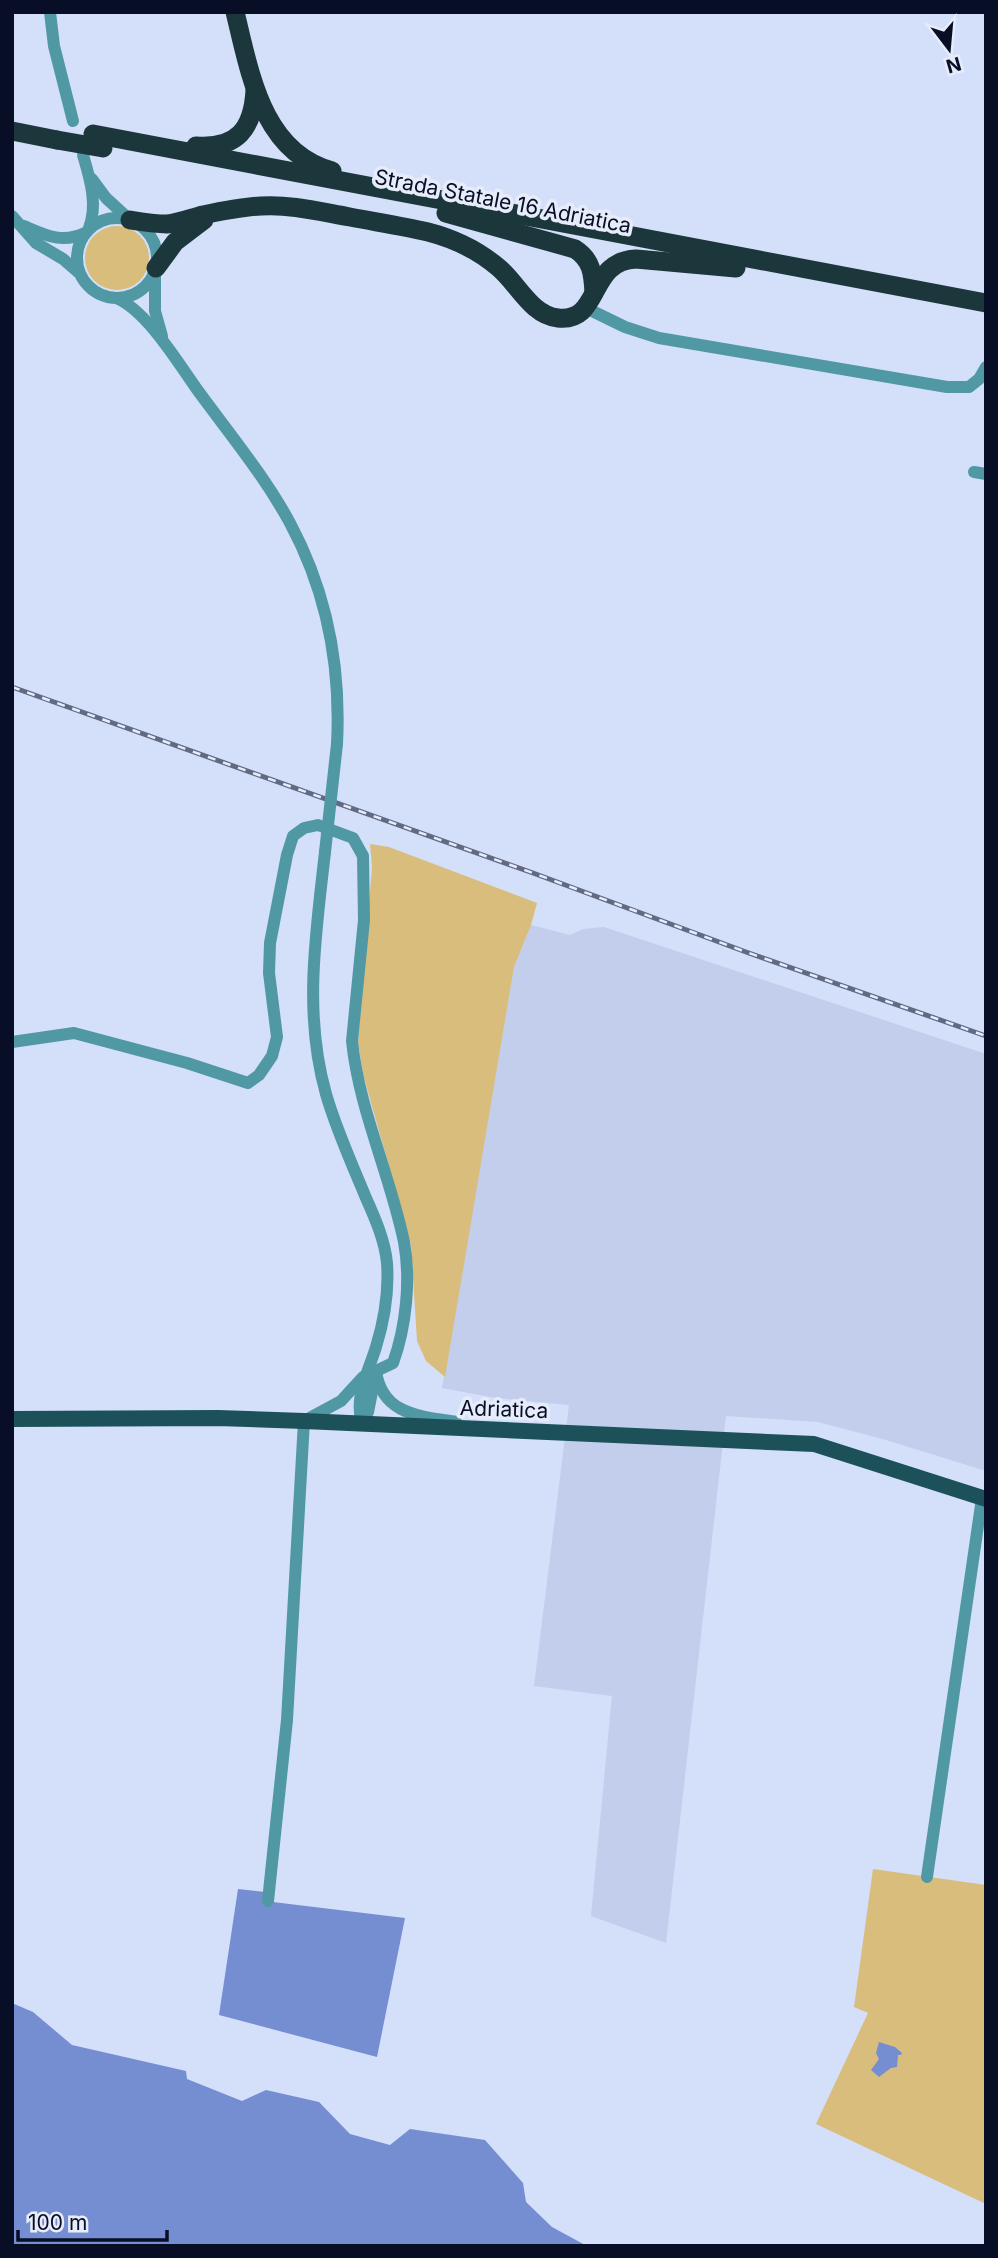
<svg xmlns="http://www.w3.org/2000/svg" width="998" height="2258" viewBox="0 0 998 2258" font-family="Inter,sans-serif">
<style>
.built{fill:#c2ceeb}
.green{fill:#d8bd7c}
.water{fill:#758ed2}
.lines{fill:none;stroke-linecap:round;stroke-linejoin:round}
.minor{stroke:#5099a4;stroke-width:12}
.major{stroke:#1c5159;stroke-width:16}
.highway{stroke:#1c373b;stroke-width:19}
.rail-casing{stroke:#616a83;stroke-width:5}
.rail{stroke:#e7ecfa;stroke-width:2.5;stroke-dasharray:8;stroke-linecap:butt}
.minor-bridge{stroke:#5099a4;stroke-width:12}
.highway-bridge{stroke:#1c373b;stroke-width:19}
.labels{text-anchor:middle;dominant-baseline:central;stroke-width:7;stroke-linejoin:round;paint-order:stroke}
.street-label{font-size:21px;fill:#070e25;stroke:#e7ecfa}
</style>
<rect width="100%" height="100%" fill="#d4dffa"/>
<path class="built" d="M531,925l39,10 13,-6 21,-2 382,127v417l-100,-31 -68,-18 -92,-6 -60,527 -75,-27 21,-220 -78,-10 35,-281 -73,-7 -54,-10 72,-421z"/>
<g class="green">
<circle cx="117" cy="258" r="32"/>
<path d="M370,844l19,3 148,56 -6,22 -17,42 -69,410 -19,-16 -9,-20 -6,-96 -48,-171 -5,-33 14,-174z"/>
<path d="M873,1869l113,16v319l-170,-80 52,-111 -14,-6z"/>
</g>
<g class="water">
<path d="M238,1889l27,3 8,10 132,16 -28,139 -158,-42z"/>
<path d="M12,2003l21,9 39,33 114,26 1,8 55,22 24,-11 53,12 31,32 40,11 20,-16 75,11 38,43 3,19 26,25 35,19h-575z"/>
<path d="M879,2042l16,5 7,6 -1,2h-3l-1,12 -6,1 -12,9 -8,-7 8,-11 -3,-6z"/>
</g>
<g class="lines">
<g class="minor">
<path d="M50,12l4,34 19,75"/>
<path d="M83,155c7,24 15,49 6,73"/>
<path d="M92,179l14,19 24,22"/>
<path d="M12,216l24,27 27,16 15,13"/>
<circle cx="117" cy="258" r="40"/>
<path d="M24,226c21,9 38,18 61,7"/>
<path d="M155,272v39l7,25"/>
<path d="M116,298c30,12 61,63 80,90 32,44 68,87 94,135 37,69 51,144 47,221"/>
<path d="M586,308l39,19 34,11 288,49h22l10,-8 7,-12"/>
<path d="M974,472l12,2"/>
<path d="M325,852c-9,81 -22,161 1,242 10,35 26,70 40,104 9,20 19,43 21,65 2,28 -3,58 -11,84 -8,26 -22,49 -14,77"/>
<path d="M12,1042l62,-9 113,30 61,20 11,-8 13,-19 5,-19 -8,-64 1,-30 17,-88 6,-19 11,-8 14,-3 35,13 10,18 1,64 -12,121c7,69 38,133 52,201 7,38 2,85 -11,121l-17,8"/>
<path d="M376,1371c6,44 44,45 80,51"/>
<path d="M362,1424l6,-12 7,-35"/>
<path d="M927,1877l55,-379"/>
<path d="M268,1901l19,-181 17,-299 37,-20 22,-24"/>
</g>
<path class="major" d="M12,1419l206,-1 86,3 510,23 172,55"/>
<g class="highway">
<path d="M235,12c15,61 27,140 97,159"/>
<path d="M12,131l45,9"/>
<path d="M93,134l893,169"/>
<path d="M196,146c41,3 57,-17 59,-56"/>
<path d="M446,213l129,36c17,11 18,25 19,44"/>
<path d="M130,220c12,2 25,4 37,4 12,-1 24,-6 36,-9 19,-4 38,-8 58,-9 30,-2 60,6 89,11 26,5 53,9 78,15 27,7 50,18 71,36 19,16 32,47 59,50 44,5 29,-57 78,-59l100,9"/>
<path d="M156,268l19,-26 29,-22"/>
</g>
<defs>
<path id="rail" d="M12,687l521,186 213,79 240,84"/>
</defs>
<use href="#rail" class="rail-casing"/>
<use href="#rail" class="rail"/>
<path class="minor-bridge" d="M325,852l12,-108"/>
<path class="highway-bridge" d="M57,140l46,8"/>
</g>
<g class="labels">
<g class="street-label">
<text transform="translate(503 201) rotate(11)">Strada Statale 16 Adriatica</text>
<text transform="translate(504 1409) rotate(2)">Adriatica</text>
</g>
</g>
<rect width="998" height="2258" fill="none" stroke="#070e25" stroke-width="28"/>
<g transform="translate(949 49) rotate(164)" stroke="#e7ecfa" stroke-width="5" paint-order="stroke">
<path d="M0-5L12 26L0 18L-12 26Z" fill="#070e25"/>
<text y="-10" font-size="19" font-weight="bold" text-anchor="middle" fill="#070e25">N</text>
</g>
<path d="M18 2230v10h149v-10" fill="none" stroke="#070e25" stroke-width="3.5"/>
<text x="28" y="2230" font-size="21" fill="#070e25" stroke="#e7ecfa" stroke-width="5" paint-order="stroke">100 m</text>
</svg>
